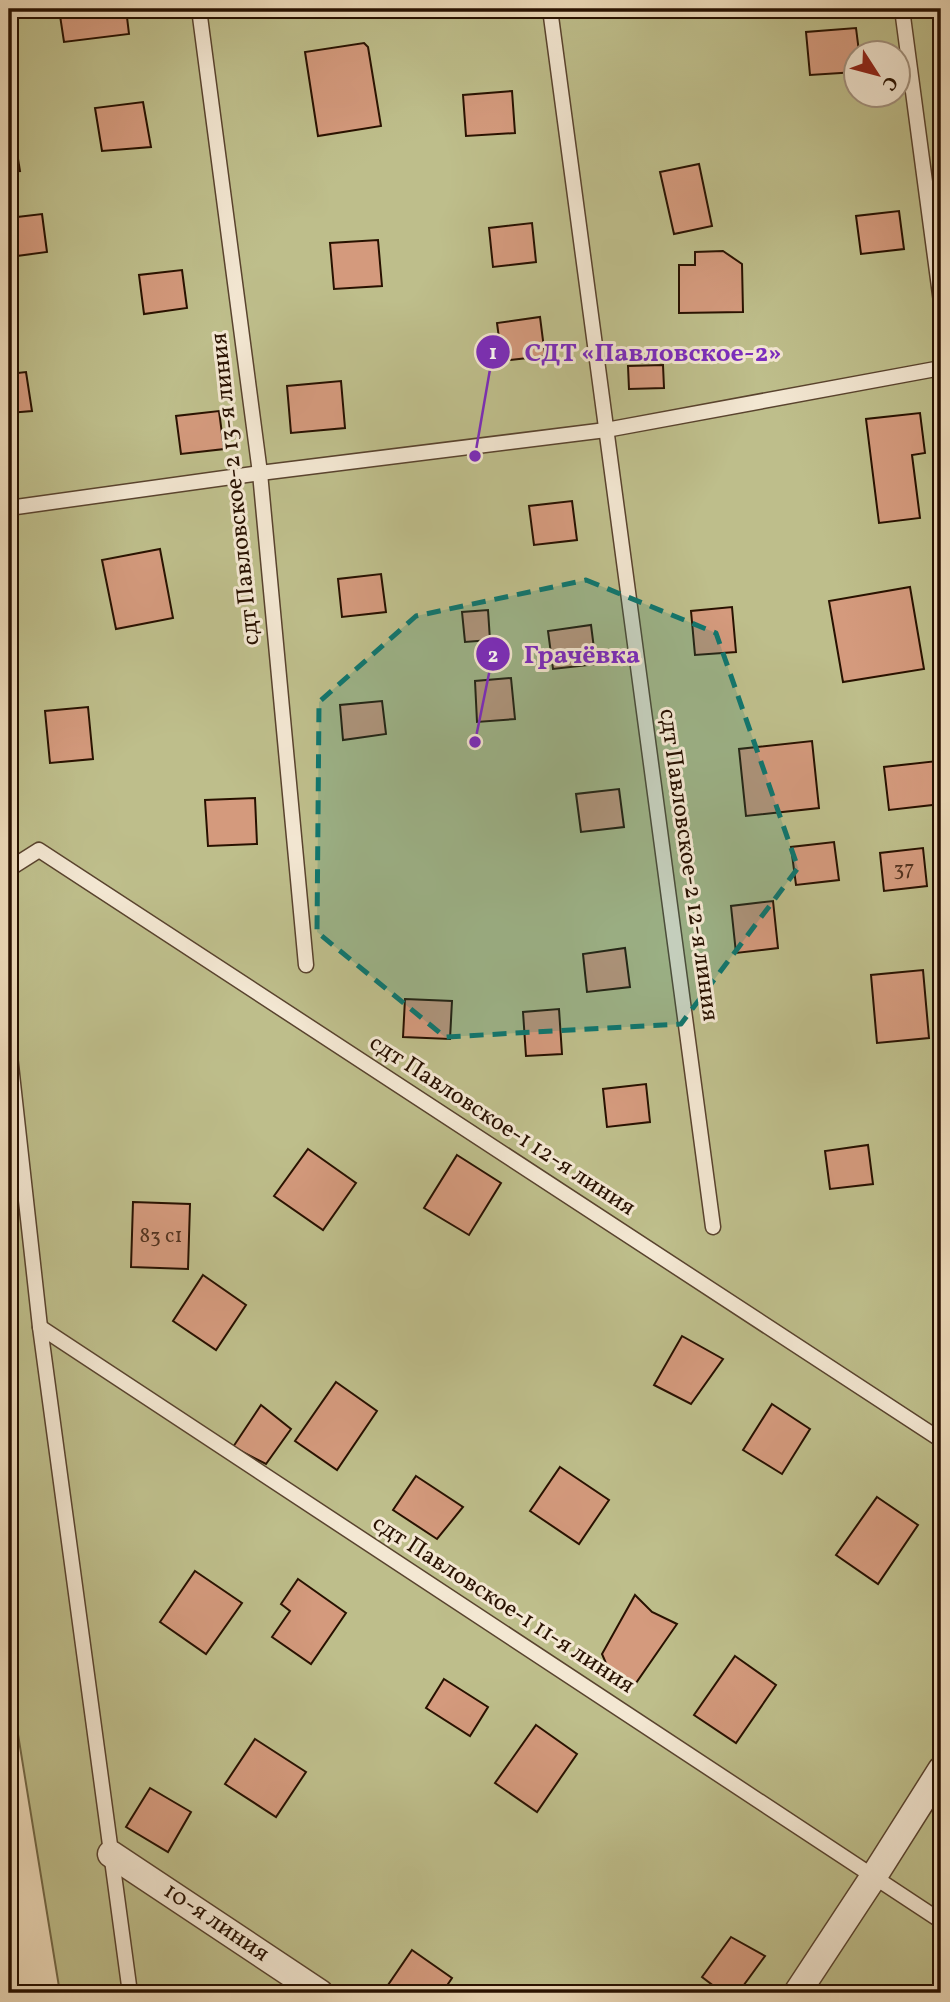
<svg xmlns="http://www.w3.org/2000/svg" width="950" height="2002" viewBox="0 0 950 2002" font-family="Vollkorn,serif">
<style>
.green{fill:#bebe8b;stroke:#736846;stroke-width:2;fill-rule:evenodd}
.building{fill:#d49a7d;stroke:#281100;stroke-width:2}
.lines{fill:none;stroke-linecap:round;stroke-linejoin:round}
.lane-casing{stroke:#59432e;stroke-width:17}
.street-casing{stroke:#59432e;stroke-width:29}
.lane{stroke:#f3e7d2;stroke-width:14}
.street{stroke:#f3e7d2;stroke-width:26}
.marked{fill:#0f766e;fill-opacity:0.2;stroke:#0f766e;stroke-width:5;stroke-dasharray:14 9;stroke-linejoin:round}
.labels{text-anchor:middle;dominant-baseline:central;stroke-width:6;stroke-linejoin:round;paint-order:stroke}
.number-label{font-size:21px;fill:#53331f}
.street-label{font-size:24px;fill:#281100;stroke:#f3e7d2}
.leader{fill:none;stroke:#7b2cbf;stroke-width:2.5}
.callout-dot{fill:#7b2cbf;stroke:#f3e7d2;stroke-width:2.5}
.mark-label{font-size:21px;text-anchor:middle;font-weight:bold;fill:#fff}
.callout-label{font-size:26px;text-anchor:middle;font-weight:bold;fill:#7b2cbf;stroke:#f3e7d2;stroke-width:6;stroke-linejoin:round;paint-order:stroke}
</style>
<rect width="100%" height="100%" fill="#eddab9"/>
<filter id="stains"><feTurbulence type="fractalNoise" baseFrequency=".00286" numOctaves="4"/><feColorMatrix values="0 0 0 0 .2 0 0 0 0 .09 0 0 0 0 .02 0 0 0 .5 -.17"/></filter>
<radialGradient id="worn" r=".72"><stop offset=".6" stop-color="#630" stop-opacity="0"/><stop offset="1" stop-color="#630" stop-opacity=".3"/></radialGradient>
<path class="green" d="M9,9h932v1984h-881l-51,-314zM856,52h42v42h-42z"/>
<g class="building">
<path d="M59,9h67l3,25 -65,8z"/>
<path d="M856,28l3,24h-3v20l-46,3 -4,-43z"/>
<path d="M364,43l4,4 13,79 -63,10 -13,-84z"/>
<path d="M512,91l3,42 -49,3 -3,-41z"/>
<path d="M143,102l8,45 -49,4 -7,-43z"/>
<path d="M9,104l11,67 -11,1z"/>
<path d="M699,164l13,62 -38,8 -14,-62z"/>
<path d="M899,211l5,38 -43,5 -5,-38z"/>
<path d="M42,214l5,38 -38,5v-39z"/>
<path d="M532,223l4,39 -43,5 -4,-39z"/>
<path d="M378,240l4,46 -48,3 -4,-46z"/>
<path d="M723,251l19,13 1,48 -64,1v-48h16v-13z"/>
<path d="M182,270l5,38 -43,6 -5,-39z"/>
<path d="M540,317l5,39 -43,5 -5,-38z"/>
<path d="M663,365l1,23 -35,1 -1,-23z"/>
<path d="M26,372l6,39 -23,2v-39z"/>
<path d="M341,381l4,47 -54,5 -4,-47z"/>
<path d="M219,411l5,38 -43,5 -5,-38z"/>
<path d="M920,413l5,40 -13,2 8,63 -41,5 -13,-104z"/>
<path d="M572,501l5,39 -43,5 -5,-39z"/>
<path d="M160,549l13,69 -57,11 -14,-69z"/>
<path d="M381,574l5,38 -44,5 -4,-38z"/>
<path d="M910,587l14,82 -81,13 -14,-81z"/>
<path d="M732,607l4,45 -41,3 -4,-44z"/>
<path d="M488,610l2,30 -25,2 -3,-30z"/>
<path d="M591,625l5,39 -43,5 -5,-38z"/>
<path d="M511,678l4,41 -38,3 -2,-41z"/>
<path d="M382,701l4,33 -43,6 -3,-35z"/>
<path d="M88,707l5,52 -43,4 -5,-52z"/>
<path d="M812,741l7,67 -73,8 -7,-67z"/>
<path d="M937,761l4,43 -52,6 -5,-43z"/>
<path d="M619,789l5,38 -43,5 -5,-38z"/>
<path d="M255,798l2,46 -49,2 -3,-46z"/>
<path d="M834,842l5,38 -43,5 -5,-38z"/>
<path d="M923,848l4,38 -43,5 -4,-38z"/>
<path d="M773,901l5,47 -42,5 -5,-47z"/>
<path d="M625,948l5,39 -43,5 -4,-38z"/>
<path d="M923,970l6,68 -52,5 -6,-68z"/>
<path d="M405,999l47,2 -2,38 -47,-2z"/>
<path d="M559,1009l3,45 -36,2 -3,-44z"/>
<path d="M646,1084l4,38 -43,5 -4,-38z"/>
<path d="M868,1145l5,39 -43,5 -5,-38z"/>
<path d="M308,1149l48,34 -33,47 -49,-34z"/>
<path d="M457,1155l44,28 -32,52 -45,-27z"/>
<path d="M936,1161h5v30h-7z"/>
<path d="M133,1202l57,2 -2,65 -57,-2z"/>
<path d="M203,1275l43,30 -30,45 -43,-29z"/>
<path d="M682,1336l41,23 -32,45 -37,-19z"/>
<path d="M336,1382l41,29 -40,59 -42,-29z"/>
<path d="M772,1404l38,25 -28,45 -39,-24z"/>
<path d="M261,1405l30,24 -25,35 -33,-17z"/>
<path d="M560,1467l49,33 -30,44 -49,-33z"/>
<path d="M416,1476l47,31 -26,32 -44,-29z"/>
<path d="M877,1497l41,28 -40,59 -42,-29z"/>
<path d="M195,1571l47,32 -36,51 -46,-32z"/>
<path d="M298,1579l48,34 -35,51 -39,-27 18,-26 -9,-7z"/>
<path d="M635,1595l17,17 25,12 -41,59 -25,-8 -9,-21z"/>
<path d="M735,1656l41,29 -40,58 -42,-28z"/>
<path d="M444,1679l44,28 -18,29 -44,-28z"/>
<path d="M536,1725l41,29 -40,58 -42,-29z"/>
<path d="M255,1739l51,33 -30,45 -51,-33z"/>
<path d="M150,1788l41,24 -23,40 -42,-25z"/>
<path d="M731,1937l34,19 -27,37h-15l-21,-16z"/>
<path d="M412,1950l40,28 -10,15h-42l-12,-8z"/>
</g>
<g class="lines">
<defs>
<g id="lane">
<path d="M199,9l61,464 46,492"/>
<path d="M550,9l163,1218"/>
<path d="M902,9l39,293"/>
<path d="M9,508l251,-35 346,-43 335,-62"/>
<path d="M9,869l30,-19 902,590"/>
<path d="M9,1047l31,280 90,666"/>
<path d="M40,1327l901,594"/>
</g>
<g id="street">
<path d="M111,1854l209,139"/>
<path d="M797,1993l77,-117 67,-106"/>
</g>
</defs>
<use href="#lane" class="lane-casing"/>
<use href="#street" class="street-casing"/>
<use href="#lane" class="lane"/>
<use href="#street" class="street"/>
</g>
<path class="marked" d="M586,580l130,53 82,235 -117,156 -236,13 -128,-105 2,-230 97,-86z"/>
<g class="labels">
<g class="number-label">
<text x="904" y="869">37</text>
<text x="161" y="1236">83 с1</text>
</g>
<g class="street-label">
<text transform="translate(236 489) rotate(-96)">сдт Павловское-2 13-я линия</text>
<text transform="translate(688 865) rotate(82)">сдт Павловское-2 12-я линия</text>
<text transform="translate(502 1126) rotate(33)">сдт Павловское-1 12-я линия</text>
<text transform="translate(503 1605) rotate(33)">сдт Павловское-1 11-я линия</text>
<text transform="translate(216 1923) rotate(34)">10-я линия</text>
</g>
</g>
<path class="leader" d="M475 456L493 352M475 742L493 654"/>
<g class="callout-dot">
<circle cx="475" cy="456" r="7"/>
<circle cx="475" cy="742" r="7"/>
<circle cx="493" cy="352" r="18"/>
<circle cx="493" cy="654" r="18"/>
</g>
<g class="mark-label">
<text x="493" y="359">1</text>
<text x="493" y="662">2</text>
</g>
<g class="callout-label">
<text x="653" y="361">СДТ «Павловское-2»</text>
<text x="582" y="663">Грачёвка</text>
</g>
<rect width="950" height="2002" fill="none" stroke="#eddab9" stroke-width="35"/>
<rect x="10" y="10" width="929" height="1981" fill="none" stroke="#281100" stroke-width="3.5"/>
<rect x="18" y="18" width="915" height="1967" fill="none" stroke="#281100" stroke-width="2"/>
<g transform="translate(877 74) rotate(126)"><circle r="33" fill="#f3e7d2" stroke="#a2917e" stroke-width="2"/>
<path d="M0-5L12 26L0 18L-12 26Z" fill="#8f2418"/>
<text y="-10" font-size="19" font-weight="bold" text-anchor="middle" fill="#281100">С</text>
</g>
<rect width="100%" height="100%" filter="url(#stains)"/>
<rect width="100%" height="100%" fill="url(#worn)"/>
</svg>
